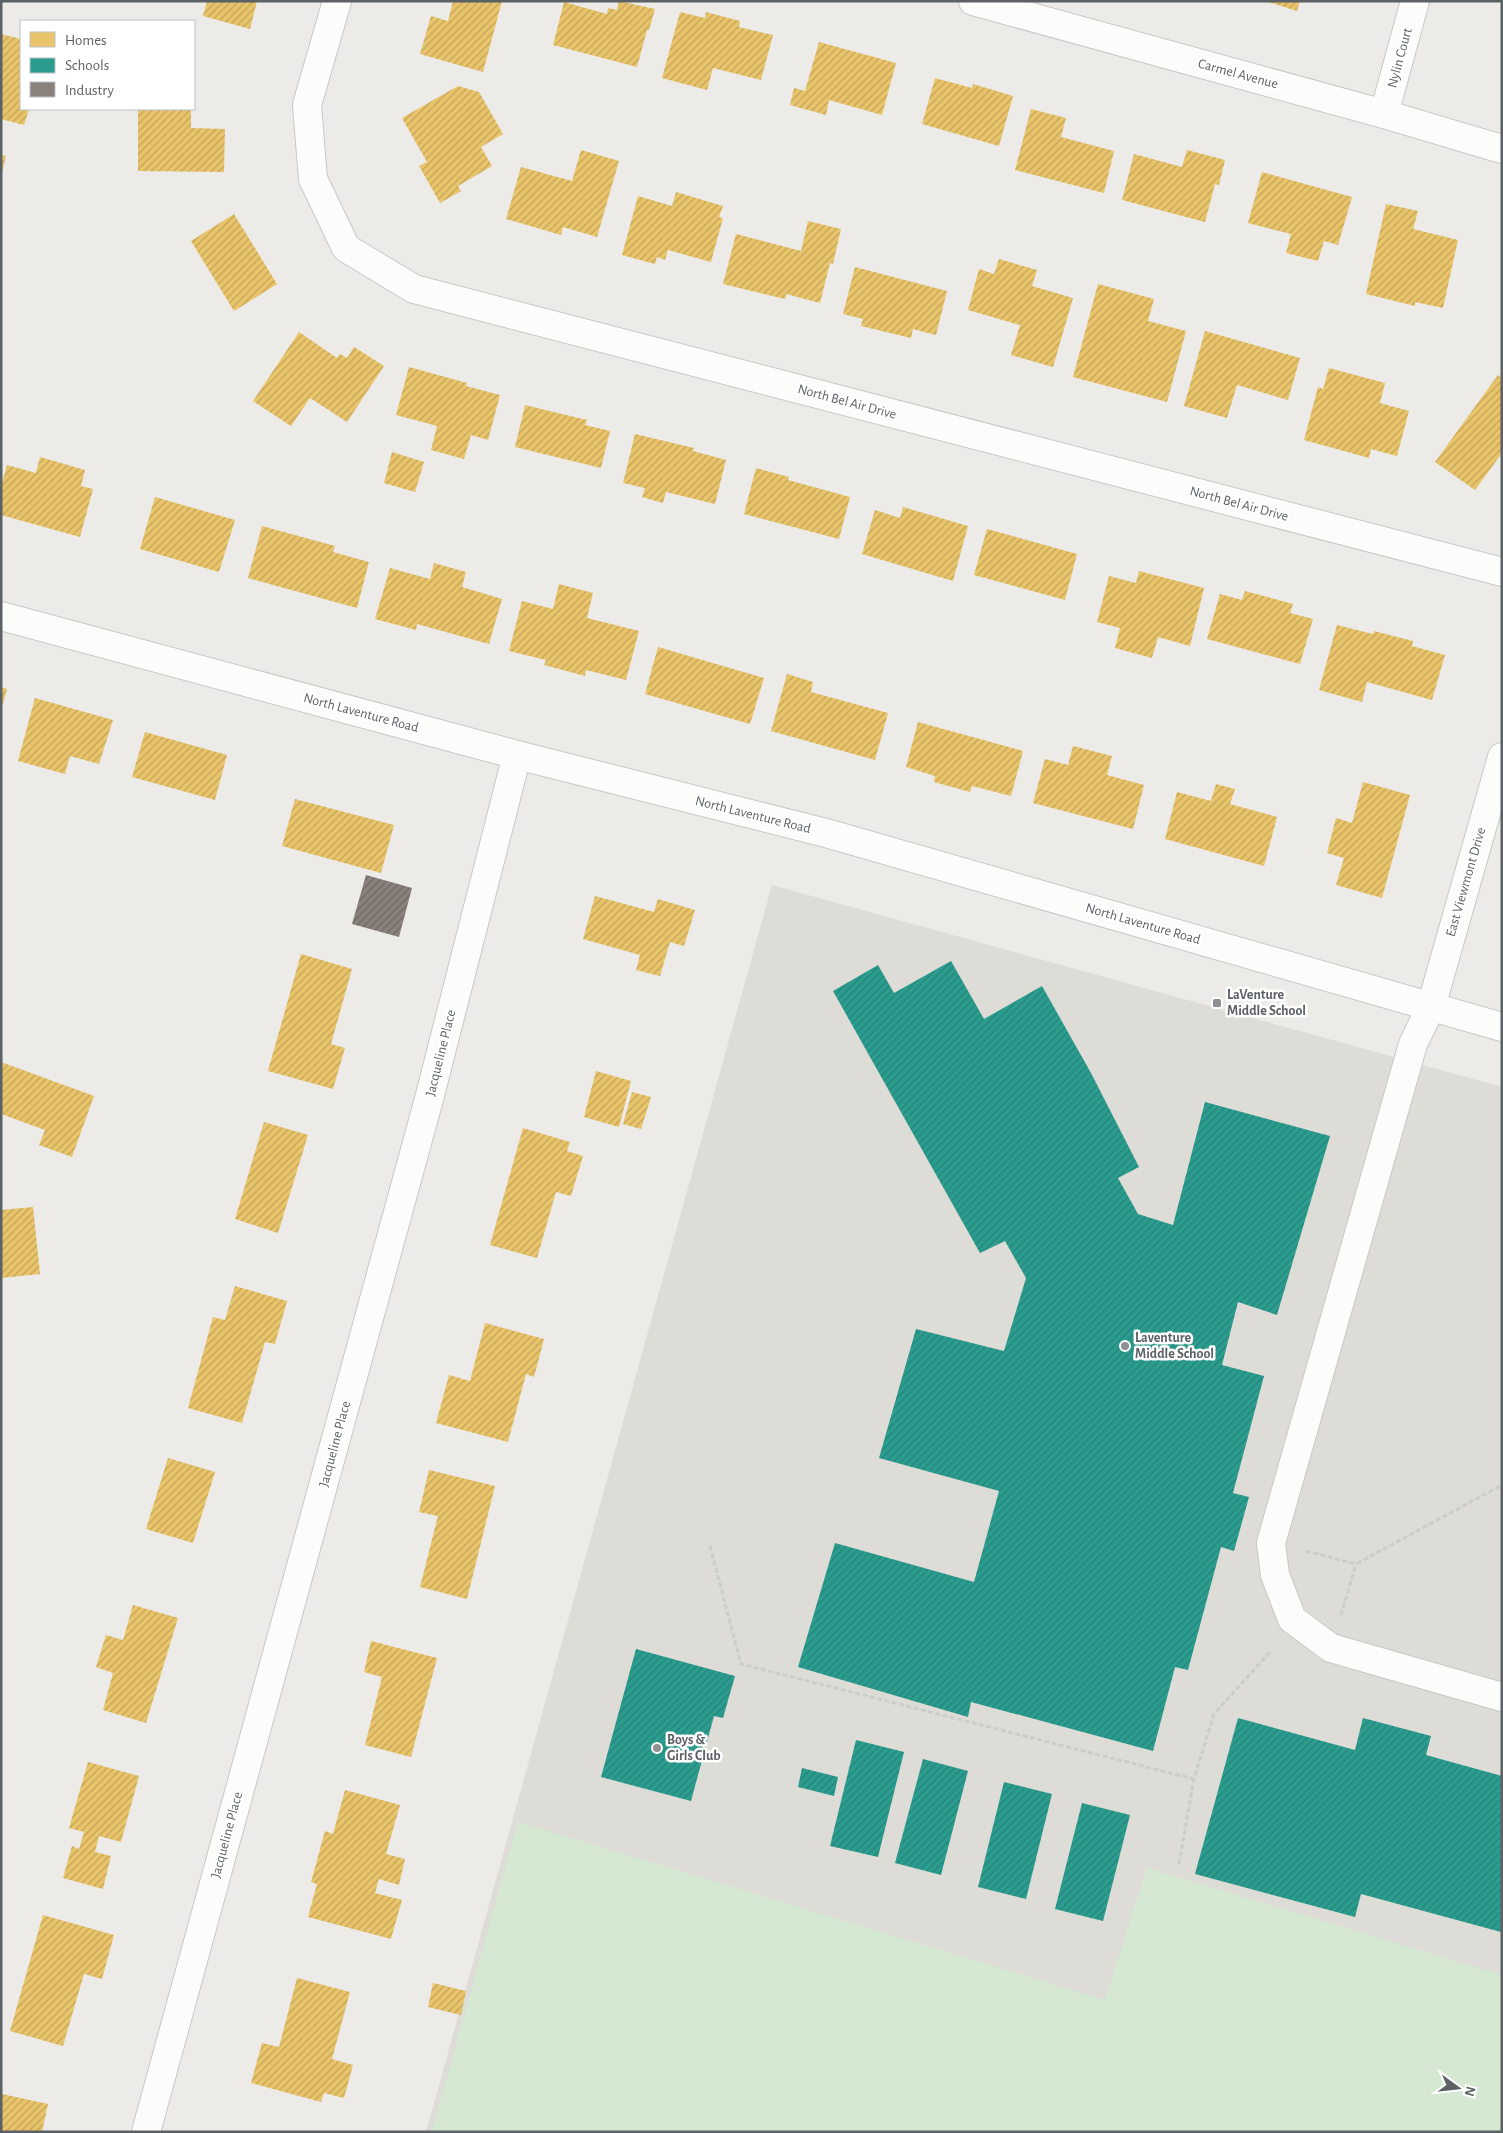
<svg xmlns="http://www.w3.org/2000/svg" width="1503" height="2133" viewBox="0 0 1503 2133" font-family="'Alegreya Sans',sans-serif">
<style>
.education{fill:#dedcd6}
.pitch{fill:#d5e9d2}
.homes{fill:url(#homes-hatch)}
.schools{fill:url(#schools-hatch)}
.industry{fill:url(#industry-hatch)}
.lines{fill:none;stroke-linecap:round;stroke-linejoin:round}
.minor-casing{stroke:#c8c8c8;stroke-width:30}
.path{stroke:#c9ceca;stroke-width:3;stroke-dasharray:5 2.5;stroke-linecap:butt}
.minor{stroke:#fcfcfb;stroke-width:28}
.poi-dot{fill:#8f9192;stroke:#fff;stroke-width:2}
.labels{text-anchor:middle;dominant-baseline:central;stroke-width:5;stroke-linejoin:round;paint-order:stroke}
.street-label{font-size:14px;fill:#5c6165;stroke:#fff}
.poi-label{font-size:14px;font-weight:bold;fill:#5c6165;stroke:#fff;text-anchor:start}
</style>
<defs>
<pattern id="homes-hatch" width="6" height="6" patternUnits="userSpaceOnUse" patternTransform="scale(1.25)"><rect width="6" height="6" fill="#e9c46a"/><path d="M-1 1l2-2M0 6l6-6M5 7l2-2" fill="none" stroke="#c0a35b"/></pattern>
<pattern id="schools-hatch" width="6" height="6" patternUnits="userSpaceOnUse" patternTransform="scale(1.25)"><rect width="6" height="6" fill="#2a9d8f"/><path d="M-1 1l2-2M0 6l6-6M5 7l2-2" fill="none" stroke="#278378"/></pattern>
<pattern id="industry-hatch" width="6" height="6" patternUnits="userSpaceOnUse" patternTransform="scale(1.25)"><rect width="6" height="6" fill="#8a817c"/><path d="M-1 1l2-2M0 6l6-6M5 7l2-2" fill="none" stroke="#6e6864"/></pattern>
</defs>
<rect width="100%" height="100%" fill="#edebe7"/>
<path class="education" d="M772,885l730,202v1045h-1076z"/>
<path class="pitch" d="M518,1822l587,178 42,-132 355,107v157h-1070z"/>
<g class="homes">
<path d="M207,1h50l-7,28 -47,-13z"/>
<path d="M453,1h49l-19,71 -63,-18 11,-38 17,5z"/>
<path d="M619,1l36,8 -6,21h-2l-10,37 -84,-22 11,-43 43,12 1,-6 9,2z"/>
<path d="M1265,1h35l-3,10z"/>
<path d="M680,12l25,6 1,-6 34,9 -1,6 34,8 -12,45 -48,-12 -6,22 -45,-12z"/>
<path d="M1,34l20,5v70h8l-5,16 -23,-6z"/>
<path d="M819,42l77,21 -14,52 -53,-15 -3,15 -36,-10 4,-17 11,3z"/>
<path d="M935,78l37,10 1,-4 40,12 -14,50 -77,-22z"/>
<path d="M458,86l21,6 24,42 -22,13 11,19 -34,20 3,5 -21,12 -21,-37 8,-4 -25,-44z"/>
<path d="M138,109h53v19l34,1 -1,43 -86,-1z"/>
<path d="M1031,109l35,9 -5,19 53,14 -10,42 -89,-23z"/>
<path d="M581,150l38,11 -22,76 -34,-10 -2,8 -55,-16 15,-52 51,14z"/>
<path d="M1187,150l38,10 -6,25 -4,-1 -10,38 -83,-22 12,-46 48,13z"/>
<path d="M1,155l5,1 -4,16h-1z"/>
<path d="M1262,172l90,25 -14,48 -14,-4 -6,20 -32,-8 5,-19 -43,-11z"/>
<path d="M676,192l47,14 -4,11 4,1 -12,44 -43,-12 -3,10 -8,-3 -2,7 -33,-9 16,-59 34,10z"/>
<path d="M1386,204l32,7 -5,18 45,11 -15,68 -28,-6v4l-49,-12z"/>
<path d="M234,214l43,70 -43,27 -43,-70z"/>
<path d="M808,221l33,8 -8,35 -3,-1 -10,40 -34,-9 -1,5 -62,-15 13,-50 65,17z"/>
<path d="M999,259l38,11 -5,16 41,12 -20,69 -42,-12 9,-30 -52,-15 11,-41 15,5z"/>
<path d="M855,267l92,24 -11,44 -23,-6 -2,9 -50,-12 2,-7 -20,-5z"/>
<path d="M1098,284l56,15 -6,22 38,10 -19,71 -94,-25z"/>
<path d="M1205,331l95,27 -12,42 -51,-15 -10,33 -43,-12z"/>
<path d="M299,332l38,26 3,-4 7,4 7,-11 30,19 -37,56 -37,-24 -19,28 -38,-25z"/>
<path d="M409,367l58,16 -1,3 34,9 -12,45 -17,-5 -7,24 -33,-9 6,-24 -41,-11z"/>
<path d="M1329,368l56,15 -5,20 29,8 -12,45 -26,-7 -2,9 -65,-18 14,-53 5,2z"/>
<path d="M1498,375l4,3v75l-27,37 -40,-28z"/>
<path d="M525,405l62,15 -2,5 25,6 -9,37 -86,-21z"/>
<path d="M635,434l59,14 -1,3 33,9 -11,44 -49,-12 -3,11 -21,-6 3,-9 -22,-5z"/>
<path d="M392,452l32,10 -9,30 -31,-9z"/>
<path d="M40,457l45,13 -4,16 12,3 -13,48 -79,-22v-28l6,-22 29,8z"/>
<path d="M756,468l33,9 -1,3 62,17 -11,42 -95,-25z"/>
<path d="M155,497l80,23 -16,52 -79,-23z"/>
<path d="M903,507l65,19 -15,55 -91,-27 13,-44 25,8z"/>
<path d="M262,526l73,20 -2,6 36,10 -12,46 -109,-30z"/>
<path d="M987,529l90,25 -12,46 -91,-25z"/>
<path d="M434,563l32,9 -4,15 40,12 -13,45 -72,-20 -1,6 -41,-11 15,-51 40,11z"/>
<path d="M1139,571l65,17 -14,58 -32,-9 -6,21 -37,-10 5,-20 -23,-6 12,-46 27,7z"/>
<path d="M559,584l34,9 -6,25 52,13 -13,49 -40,-10 -1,6 -41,-11 2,-5 -37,-9 13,-50 31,8z"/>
<path d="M1245,591l48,13 -3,9 23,6 -13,45 -93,-25 13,-45 22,6z"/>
<path d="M1337,625l36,9 1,-3 39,10 -1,5 33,9 -13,45 -65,-18 -5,20 -43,-12z"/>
<path d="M658,647l106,31 -14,46 -105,-30z"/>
<path d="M787,674l26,8 -2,10 77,21 -13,47 -104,-29z"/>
<path d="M1,687l6,2 -5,18h-1z"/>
<path d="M35,698l78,22 -14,44 -29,-8 -5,18 -47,-13z"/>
<path d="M918,722l105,29 -12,45 -39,-10 -2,6 -36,-10 1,-6 -29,-9z"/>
<path d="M145,732l82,23 -12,45 -83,-23z"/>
<path d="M1073,746l39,10 -5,19 37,10 -11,44 -100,-26 12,-44 23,6z"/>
<path d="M1363,782l47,13 -28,103 -46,-13 8,-27 -17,-5 9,-35 16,5z"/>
<path d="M1216,784l19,5 -5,15 47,13 -13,49 -99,-27 12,-47 34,9z"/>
<path d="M295,799l99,26 -13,48 -99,-27z"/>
<path d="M595,896l59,16 4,-13 37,11 -11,36 -14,-4 -10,34 -24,-6 4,-15 -57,-16z"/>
<path d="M301,954l51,15 -21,75 14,4 -12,41 -65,-18z"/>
<path d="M1,1062l93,34 -22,61 -33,-12 6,-15 -44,-16z"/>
<path d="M596,1071l35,10 -12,46 -35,-10z"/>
<path d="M632,1092l19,5 -10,32 -18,-5z"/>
<path d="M264,1122l44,13 -30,98 -43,-14z"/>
<path d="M523,1128l47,14 -3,9 16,5 -12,40 -15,-4 -19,66 -47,-13z"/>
<path d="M33,1207l7,67 -39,4v-68z"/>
<path d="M235,1286l52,15 -12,43 -10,-2 -23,81 -54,-15 25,-91 12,3z"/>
<path d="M485,1323l59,16 -10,38 -8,-3 -18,68 -72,-19 13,-48 21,6z"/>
<path d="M168,1458l47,14 -22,71 -47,-14z"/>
<path d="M429,1470l66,16 -28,113 -47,-12 18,-71 -19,-4z"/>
<path d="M133,1605l45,13 -32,105 -43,-13 10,-37 -17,-6 10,-32 17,5z"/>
<path d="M371,1641l66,17 -26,99 -46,-12 17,-68 -18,-5z"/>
<path d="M88,1762l51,14 -18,66 -22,-6 -4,16 16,4 -8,33 -40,-11 9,-32 7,3 5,-17 -15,-4z"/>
<path d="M345,1790l55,15 -14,49 19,5 -6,26 -20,-6 -4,14 27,7 -11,39 -83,-22 9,-33 -6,-2 14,-51 8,3z"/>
<path d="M43,1915l71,20 -12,44 -18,-5 -21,72 -53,-15z"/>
<path d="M297,1978l53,14 -18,67 21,6 -9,33 -20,-5 -3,9 -70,-19 11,-40 17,4z"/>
<path d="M433,1983l33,8 -5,24 -33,-8z"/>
<path d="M2,2094l46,10 -6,28h-41z"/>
</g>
<g class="schools">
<path d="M951,961l33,58 58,-33 49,87 48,94 -21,11 20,36 35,11 32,-123 125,34 -53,179 -39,-13 -16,63 42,11 -31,117 16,4 -15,54 -13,-4 -33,123 -13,-3 -22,84 -182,-49 -3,15 -170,-50 37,-124 139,39 25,-91 -120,-33 37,-129 88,22 22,-73 -21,-37 -25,12 -147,-262 45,-26 16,28z"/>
<path d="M636,1649l99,27 -12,42 -9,-2 -23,85 -90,-24z"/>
<path d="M1238,1718l117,32 8,-32 68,18 -5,19 76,21 -1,156 -140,-38 -6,23 -160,-43z"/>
<path d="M856,1740l48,12 -26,105 -48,-11z"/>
<path d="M923,1759l45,12 -27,104 -46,-12z"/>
<path d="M802,1768l36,9 -4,19 -36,-9z"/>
<path d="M1004,1782l48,12 -26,105 -48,-12z"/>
<path d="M1082,1803l48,12 -27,106 -48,-12z"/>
</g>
<path class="industry" d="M366,875l46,13 -13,49 -47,-13z"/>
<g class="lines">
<defs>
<g id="minor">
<path d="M337,1l-30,104 6,74 33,69 68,41 1088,283"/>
<path d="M973,1l411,113 118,35"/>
<path d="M1384,114l31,-113"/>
<path d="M1,616l516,139 309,78 676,194"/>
<path d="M1502,757l-71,250 -18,37 -142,499 4,32 17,44 39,29 171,49"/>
<path d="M146,2132l283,-1033 88,-344"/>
</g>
</defs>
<use href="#minor" class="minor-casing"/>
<g class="path">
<path d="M710,1546l31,118 453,115"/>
<path d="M1306,1551l50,13 146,-79"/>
<path d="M1341,1615l15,-51"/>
<path d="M1179,1864l15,-85 20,-65 56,-62"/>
</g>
<use href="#minor" class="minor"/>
</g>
<g class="poi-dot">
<rect x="1212" y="998" width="10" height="10" rx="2.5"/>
<circle cx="1125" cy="1346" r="5"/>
<circle cx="657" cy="1748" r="5"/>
</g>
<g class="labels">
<g class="street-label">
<text transform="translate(1400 58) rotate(-75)">Nylin Court</text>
<text transform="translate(1238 74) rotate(15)">Carmel Avenue</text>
<text transform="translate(847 402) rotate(15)">North Bel Air Drive</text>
<text transform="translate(1239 504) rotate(15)">North Bel Air Drive</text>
<text transform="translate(361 713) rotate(15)">North Laventure Road</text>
<text transform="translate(753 815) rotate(14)">North Laventure Road</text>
<text transform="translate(1466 882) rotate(-74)">East Viewmont Drive</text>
<text transform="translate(1143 924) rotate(16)">North Laventure Road</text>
<text transform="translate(441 1053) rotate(-76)">Jacqueline Place</text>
<text transform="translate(335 1444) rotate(-75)">Jacqueline Place</text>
<text transform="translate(227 1835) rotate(-75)">Jacqueline Place</text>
</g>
<g class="poi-label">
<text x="1227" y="995">LaVenture<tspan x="1227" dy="16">Middle School</tspan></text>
<text x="1135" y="1338">Laventure<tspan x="1135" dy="16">Middle School</tspan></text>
<text x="667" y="1740">Boys &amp;<tspan x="667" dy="16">Girls Club</tspan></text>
</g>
</g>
<rect width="1503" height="2133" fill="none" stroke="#5c6165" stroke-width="5"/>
<rect x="20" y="20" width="175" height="90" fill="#ffffff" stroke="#bec0c1"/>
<rect x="30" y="32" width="25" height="15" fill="#e9c46a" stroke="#bec0c1"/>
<text x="65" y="45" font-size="15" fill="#5c6165">Homes</text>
<rect x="30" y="58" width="25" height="15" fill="#2a9d8f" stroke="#bec0c1"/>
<text x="65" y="70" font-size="15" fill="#5c6165">Schools</text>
<rect x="30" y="82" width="25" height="15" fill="#8a817c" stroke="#bec0c1"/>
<text x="65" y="95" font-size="15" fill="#5c6165">Industry</text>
<g transform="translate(1458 2088) rotate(105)" stroke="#ffffff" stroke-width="4" paint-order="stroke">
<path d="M0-4L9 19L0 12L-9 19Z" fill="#5c6165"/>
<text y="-8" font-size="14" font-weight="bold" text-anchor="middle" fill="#5c6165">N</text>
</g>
</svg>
